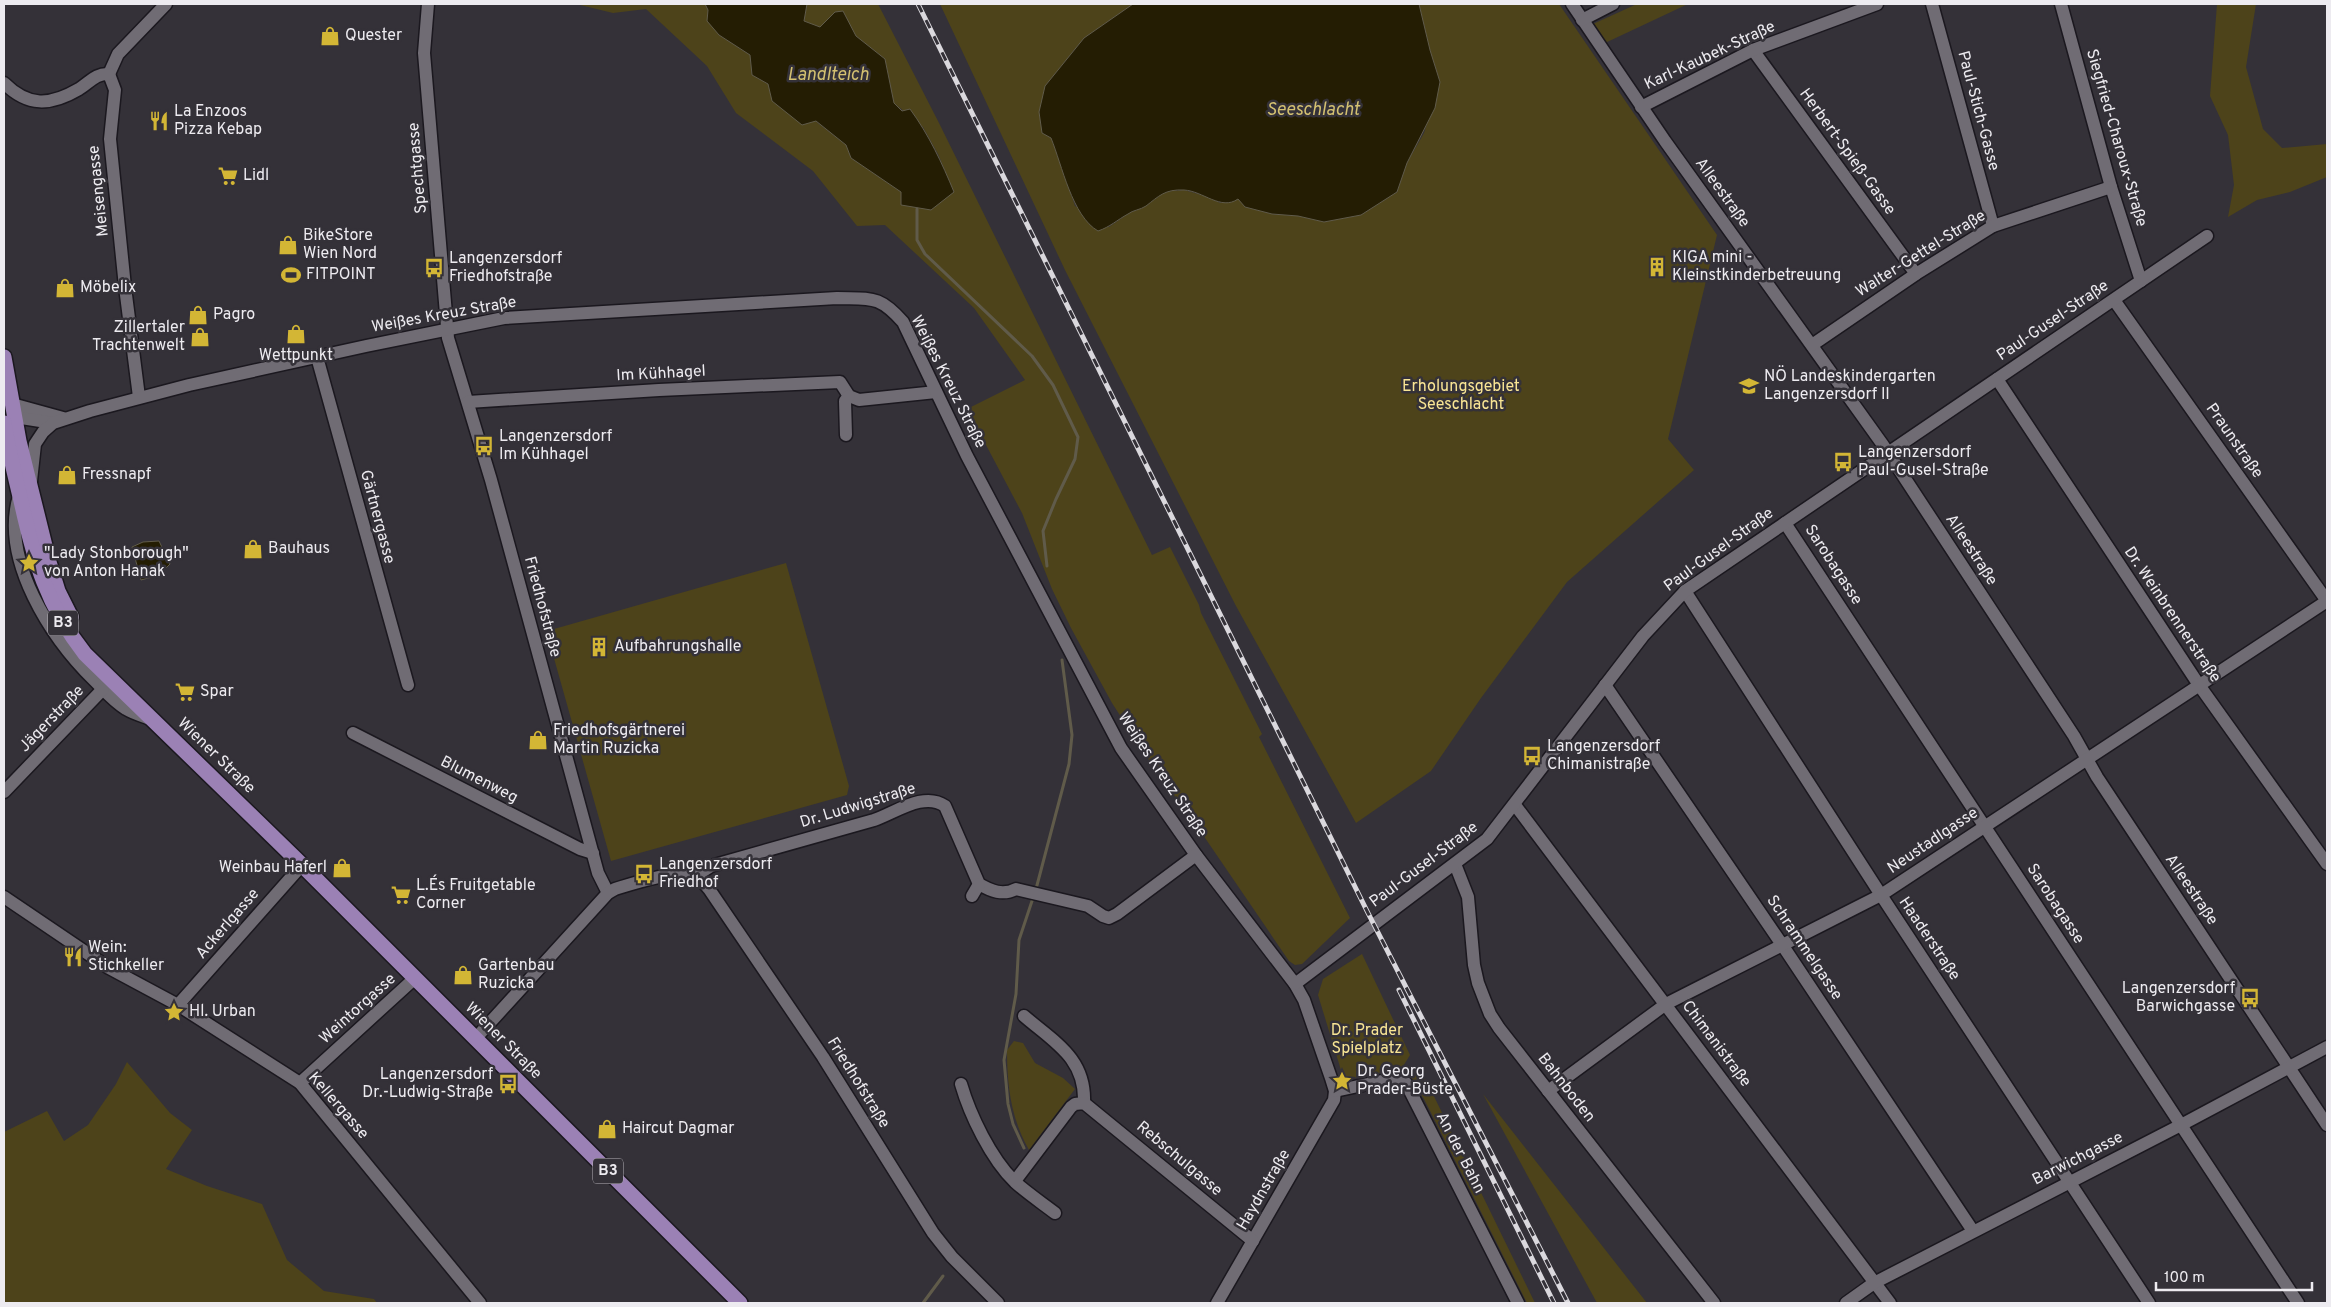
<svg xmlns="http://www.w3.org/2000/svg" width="2331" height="1307" viewBox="0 0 2331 1307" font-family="Overpass,sans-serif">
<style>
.green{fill:#4d431a}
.water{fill:#241d03;stroke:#605b4a}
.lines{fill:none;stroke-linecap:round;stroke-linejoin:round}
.stream{stroke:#605b4a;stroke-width:3}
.minor-casing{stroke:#1b181f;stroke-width:15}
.major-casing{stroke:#1b181f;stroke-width:18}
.minor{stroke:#706c74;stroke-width:12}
.major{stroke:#9b81b5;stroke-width:15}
.rail-casing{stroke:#dad8dd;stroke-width:5}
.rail{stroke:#343138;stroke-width:3;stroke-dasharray:9;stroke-linecap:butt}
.labels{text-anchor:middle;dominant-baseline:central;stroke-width:5;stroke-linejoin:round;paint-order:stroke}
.shield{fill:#343138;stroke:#b6b3b9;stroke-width:1}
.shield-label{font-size:15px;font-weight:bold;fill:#edebf0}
.poi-label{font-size:16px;fill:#edebf0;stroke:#343138;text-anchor:start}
.street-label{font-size:16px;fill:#edebf0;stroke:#343138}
.park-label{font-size:16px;fill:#f9e594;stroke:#343138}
.water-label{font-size:18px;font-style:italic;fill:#d4c171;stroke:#343138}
</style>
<rect width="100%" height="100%" fill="#343138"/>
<g class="green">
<path d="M576,4h129l14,31 31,20 2,20 16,9 78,61 5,13 50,34h53l-16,-38 -15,-27 -29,-24 -9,-44 -29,-23 -13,-24h-8l-15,16 -16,-7 3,-17h71l61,119 213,432 18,-8 29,58 2,8 61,121 -3,3 91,181 -48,46 -7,1 -6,-4 -86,-126 -47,-64 -44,-68 -41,-75 -19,-39 -30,-76 -55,-104 58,-29 -51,-72 -89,-83 -28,1 -44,-55 -77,-58 -29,-47 -61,-57 -33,4z"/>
<path d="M940,4h193l-49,34 -39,48 6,51 24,69 34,21 20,-14 15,-6 17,-15 23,-2 25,7 11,6 18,-5 7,9 27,7 26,2 26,6 37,-7 36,-23 10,-29 17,-30 16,-51 -10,-32 -11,-46h140l158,231 -49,204 26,31 -127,112 -86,116 -50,73 -75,52 -120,-217 -171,-336z"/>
<path d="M1637,4h51l-83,39 -12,-19z"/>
<path d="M2217,4h39l-10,63 17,62 19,19 45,-4v33l-37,15 -33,8 -29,17 6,-32 -6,-50 -18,-39z"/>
<path d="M786,563l63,223 -2,9 -236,66 -63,-224 6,-8z"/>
<path d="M1362,954l48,101 -8,13 -58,12 -26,-85 5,-16z"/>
<path d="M1014,1041l9,2 12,20 28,15 12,11 -46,61c-18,-31 -22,-65 -22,-100z"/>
<path d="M127,1062l43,51 22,17 -26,39 41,17 55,18 25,56 37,31 50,8 3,4h-373v-171l43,-21 17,30 24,-16 28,-41z"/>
<path d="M1399,1073h17l10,7 109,223h-8l-103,-204 -9,-14z"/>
<path d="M1483,1094l164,209h-50z"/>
</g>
<g class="water">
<path d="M705,4h102l-3,17 16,6 15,-15 8,-1 13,25 29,23 9,44 8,8 8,-2c19,26 32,54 44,83l-23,18 -30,-5v-13l-50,-34 -5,-13 -30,-24 -14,4 -30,-24 -4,-17 -16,-9 -2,-20 -31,-20 -12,-14 1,-11z"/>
<path d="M1133,4h286l11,46 10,32 -5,26 -28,55 -10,29 -36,23 -37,7 -26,-6 -26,-2 -27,-7 -7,-8c-17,12 -35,-8 -54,-9 -19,-1 -25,6 -38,16 -6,4 -13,4 -18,8 -11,6 -18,13 -30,17 -26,-15 -36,-66 -47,-93l-9,-5 -3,-21 6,-26 39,-48z"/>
<path d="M159,541l11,23 -11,11 -18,5 -9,-33 11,-5z"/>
</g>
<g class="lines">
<g class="stream">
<path d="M917,209v31l8,14 107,102 21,29 25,52 -3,22 -19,40 -13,32 4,35"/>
<path d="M1036,889l33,-125 3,-29 -10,-75"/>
<path d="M1024,1148l-11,-24 -5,-20 -4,-44 12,-66 3,-54 15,-45"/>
<path d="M923,1303l20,-27"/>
</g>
<defs>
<g id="minor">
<path d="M428,4l-4,49 24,285 43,142 107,393 10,20"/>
<path d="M1572,4l93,137 218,304 191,291 23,41 230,348"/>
<path d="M1932,4l61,222"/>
<path d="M2061,4l50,183 30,94"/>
<path d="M1582,20l31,-16"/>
<path d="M1753,50l163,224"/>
<path d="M109,74l6,16 -5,49 15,148 14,110"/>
<path d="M109,74l9,-20 48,-50"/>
<path d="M4,83c24,24 46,23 75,6 11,-7 17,-16 30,-15"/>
<path d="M1641,107l112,-57 124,-46"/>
<path d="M2114,300l213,301"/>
<path d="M1812,345l104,-71 77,-48 118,-39"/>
<path d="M317,357l91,328"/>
<path d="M1997,379l202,306 128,179"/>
<path d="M468,402l191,-12 181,-8 9,14 10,4 77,-8"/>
<path d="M12,404l51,14"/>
<path d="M15,417l38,6"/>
<path d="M846,435l-1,-34 4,-5"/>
<path d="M31,481l4,-37 8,-12 10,-9 37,-12 99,-26 177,-39 138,-28 333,-20c35,1 42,-3 66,24l64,134 154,292 75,107 99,129 9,16 27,78 4,13 -1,9 -117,203"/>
<path d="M19,496c-19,64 32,142 76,185 9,9 19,21 31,28 8,5 16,7 25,10"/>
<path d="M1785,523l513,780"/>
<path d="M1685,591l196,304 268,408"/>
<path d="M1605,685l178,261 190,285"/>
<path d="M353,733l227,116 13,4"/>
<path d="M4,792l99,-103"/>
<path d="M1515,805l375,498"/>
<path d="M1455,864l13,33 6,68 4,18 12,31 9,14 215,275"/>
<path d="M694,877l17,-11 163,-46c21,-7 50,-29 71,-14l34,78c12,7 24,12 37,5l72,17 15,10 6,2 8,-4 79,-59"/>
<path d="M972,896l7,-12"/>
<path d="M4,897l105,71 69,37 122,78 180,220"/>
<path d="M1295,984l192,-145 156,-203 42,-45 522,-355"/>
<path d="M178,1005l124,-140"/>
<path d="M1024,1016c30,26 62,42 60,87"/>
<path d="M476,1038l132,-145 7,-4c20,-6 59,-19 79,-13 6,3 11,8 15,13l114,168 110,176 19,24 46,46"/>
<path d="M300,1083l115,-105"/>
<path d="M961,1084c9,31 30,75 54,98 12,11 27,21 40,31"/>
<path d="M1335,1091l56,-12 15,4 112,220"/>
<path d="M1548,1091l118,-87 215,-109 446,-294"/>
<path d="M1015,1181l56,-74 4,-3 9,-1 169,138"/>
<path d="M1846,1303l28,-20 307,-158 146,-78"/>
</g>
<g id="major">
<path d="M4,357l15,84 30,121 9,29 13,26"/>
<path d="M4,423c4,26 11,52 17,78 13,59 26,105 64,153l217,211 438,438"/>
</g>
</defs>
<use href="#minor" class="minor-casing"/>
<use href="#major" class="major-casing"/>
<use href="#minor" class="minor"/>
<use href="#major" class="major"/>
<defs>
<g id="rail">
<path d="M918,4l450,909 200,390"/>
<path d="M1399,990l155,313"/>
</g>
</defs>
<use href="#rail" class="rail-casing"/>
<use href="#rail" class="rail"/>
</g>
<defs>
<symbol id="shop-bare" viewBox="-9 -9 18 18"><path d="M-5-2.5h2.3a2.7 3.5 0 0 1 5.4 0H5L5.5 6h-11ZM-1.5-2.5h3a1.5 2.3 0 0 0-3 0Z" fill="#d3b635" stroke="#343138" stroke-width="2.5" paint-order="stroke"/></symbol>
<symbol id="restaurant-bare" viewBox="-9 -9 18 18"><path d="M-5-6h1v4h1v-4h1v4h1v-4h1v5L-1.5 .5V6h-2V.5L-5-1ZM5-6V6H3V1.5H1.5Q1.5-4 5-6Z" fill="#d3b635" stroke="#343138" stroke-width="2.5" paint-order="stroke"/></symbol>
<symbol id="supermarket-bare" viewBox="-9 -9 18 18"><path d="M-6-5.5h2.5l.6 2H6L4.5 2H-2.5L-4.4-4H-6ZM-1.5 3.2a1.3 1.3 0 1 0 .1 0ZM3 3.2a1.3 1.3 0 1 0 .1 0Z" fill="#d3b635" stroke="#343138" stroke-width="2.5" paint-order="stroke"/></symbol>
<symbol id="building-bare" viewBox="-9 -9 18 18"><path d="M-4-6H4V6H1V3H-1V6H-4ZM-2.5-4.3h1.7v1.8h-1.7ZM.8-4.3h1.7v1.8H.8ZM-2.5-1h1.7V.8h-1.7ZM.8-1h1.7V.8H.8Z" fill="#d3b635" stroke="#343138" stroke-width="2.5" paint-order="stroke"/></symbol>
<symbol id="bus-bare" viewBox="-9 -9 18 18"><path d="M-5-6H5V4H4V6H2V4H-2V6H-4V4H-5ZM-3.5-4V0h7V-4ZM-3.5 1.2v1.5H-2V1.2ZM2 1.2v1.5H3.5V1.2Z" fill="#d3b635" stroke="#343138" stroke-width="2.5" paint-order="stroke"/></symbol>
<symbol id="stadium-bare" viewBox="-9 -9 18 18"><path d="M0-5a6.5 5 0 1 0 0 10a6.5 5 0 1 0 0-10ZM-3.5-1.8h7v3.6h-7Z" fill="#d3b635" stroke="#343138" stroke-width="2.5" paint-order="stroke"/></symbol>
<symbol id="school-bare" viewBox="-9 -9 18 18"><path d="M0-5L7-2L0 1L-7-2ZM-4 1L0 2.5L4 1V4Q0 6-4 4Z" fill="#d3b635" stroke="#343138" stroke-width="2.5" paint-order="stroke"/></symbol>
<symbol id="sight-bare" viewBox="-9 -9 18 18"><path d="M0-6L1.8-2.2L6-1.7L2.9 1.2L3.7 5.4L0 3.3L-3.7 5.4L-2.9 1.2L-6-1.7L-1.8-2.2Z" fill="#d3b635" stroke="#343138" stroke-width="2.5" paint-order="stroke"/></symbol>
</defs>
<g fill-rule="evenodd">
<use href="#shop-bare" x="316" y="22" width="28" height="28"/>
<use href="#restaurant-bare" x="145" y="107" width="28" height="28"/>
<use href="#supermarket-bare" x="214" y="162" width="28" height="28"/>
<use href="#shop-bare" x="274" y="231" width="28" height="28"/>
<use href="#building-bare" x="1643" y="253" width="28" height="28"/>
<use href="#bus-bare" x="420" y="254" width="28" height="28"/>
<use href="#stadium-bare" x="277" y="261" width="28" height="28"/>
<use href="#shop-bare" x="51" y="274" width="28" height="28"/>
<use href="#shop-bare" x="184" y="301" width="28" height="28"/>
<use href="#shop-bare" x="282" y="320" width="28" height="28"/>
<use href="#shop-bare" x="186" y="323" width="28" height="28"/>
<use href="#school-bare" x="1735" y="372" width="28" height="28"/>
<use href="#bus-bare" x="470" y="432" width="28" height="28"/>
<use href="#bus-bare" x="1829" y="448" width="28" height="28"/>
<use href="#shop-bare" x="53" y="461" width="28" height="28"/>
<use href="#shop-bare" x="239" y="535" width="28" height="28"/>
<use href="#sight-bare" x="15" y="549" width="28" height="28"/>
<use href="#building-bare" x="585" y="633" width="28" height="28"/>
<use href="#supermarket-bare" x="171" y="678" width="28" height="28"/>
<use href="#shop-bare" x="524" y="726" width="28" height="28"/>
<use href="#bus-bare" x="1518" y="742" width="28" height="28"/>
<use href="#shop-bare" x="328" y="854" width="28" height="28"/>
<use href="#bus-bare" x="630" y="860" width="28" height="28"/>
<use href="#supermarket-bare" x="387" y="881" width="28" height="28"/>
<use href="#restaurant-bare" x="59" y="943" width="28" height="28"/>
<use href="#shop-bare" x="449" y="961" width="28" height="28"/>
<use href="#bus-bare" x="2236" y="984" width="28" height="28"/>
<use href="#sight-bare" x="160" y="998" width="28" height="28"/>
<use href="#sight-bare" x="1328" y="1067" width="28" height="28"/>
<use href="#bus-bare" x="494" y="1070" width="28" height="28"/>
<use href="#shop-bare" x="593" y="1115" width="28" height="28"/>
</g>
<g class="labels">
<g class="shield">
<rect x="48" y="610.5" width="30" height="25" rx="4"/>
<rect x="593" y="1158.5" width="30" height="25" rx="4"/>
</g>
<g class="shield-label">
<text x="63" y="623">B3</text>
<text x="608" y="1171">B3</text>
</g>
<g class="poi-label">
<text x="345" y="36">Quester</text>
<text x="174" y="112">La Enzoos<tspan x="174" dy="18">Pizza Kebap</tspan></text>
<text x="243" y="176">Lidl</text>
<text x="303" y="236">BikeStore<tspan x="303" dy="18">Wien Nord</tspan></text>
<text x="1672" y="258">KIGA mini -<tspan x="1672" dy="18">Kleinstkinderbetreuung</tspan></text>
<text x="449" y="259">Langenzersdorf<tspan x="449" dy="18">Friedhofstraße</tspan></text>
<text x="306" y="275">FITPOINT</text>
<text x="80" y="288">Möbelix</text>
<text x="213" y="315">Pagro</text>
<text x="185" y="328" text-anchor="end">Zillertaler<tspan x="185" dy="18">Trachtenwelt</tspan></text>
<text x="296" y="356" text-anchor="middle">Wettpunkt</text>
<text x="1764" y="377">NÖ Landeskindergarten<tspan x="1764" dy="18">Langenzersdorf II</tspan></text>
<text x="499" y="437">Langenzersdorf<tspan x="499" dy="18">Im Kühhagel</tspan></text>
<text x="1858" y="453">Langenzersdorf<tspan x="1858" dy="18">Paul-Gusel-Straße</tspan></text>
<text x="82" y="475">Fressnapf</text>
<text x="268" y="549">Bauhaus</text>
<text x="44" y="554">"Lady Stonborough"<tspan x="44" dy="18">von Anton Hanak</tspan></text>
<text x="614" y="647">Aufbahrungshalle</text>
<text x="200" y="692">Spar</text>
<text x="553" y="731">Friedhofsgärtnerei<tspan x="553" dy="18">Martin Ruzicka</tspan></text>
<text x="1547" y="747">Langenzersdorf<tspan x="1547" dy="18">Chimanistraße</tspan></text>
<text x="659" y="865">Langenzersdorf<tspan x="659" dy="18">Friedhof</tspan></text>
<text x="327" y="868" text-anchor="end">Weinbau Haferl</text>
<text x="416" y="886">L.E´s Fruitgetable<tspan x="416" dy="18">Corner</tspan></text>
<text x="88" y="948">Wein:<tspan x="88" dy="18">Stichkeller</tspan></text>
<text x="478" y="966">Gartenbau<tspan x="478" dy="18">Ruzicka</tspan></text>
<text x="2235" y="989" text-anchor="end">Langenzersdorf<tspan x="2235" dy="18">Barwichgasse</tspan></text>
<text x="189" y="1012">Hl. Urban</text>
<text x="1357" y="1072">Dr. Georg<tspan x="1357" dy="18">Prader-Büste</tspan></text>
<text x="493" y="1075" text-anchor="end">Langenzersdorf<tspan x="493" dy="18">Dr.-Ludwig-Straße</tspan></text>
<text x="622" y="1129">Haircut Dagmar</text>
</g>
<g class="street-label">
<text transform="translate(1710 56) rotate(-25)">Karl-Kaubek-Straße</text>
<text transform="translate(1978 111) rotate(75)">Paul-Stich-Gasse</text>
<text transform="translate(2116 138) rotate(74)">Siegfried-Charoux-Straße</text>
<text transform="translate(1847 152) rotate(54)">Herbert-Spieß-Gasse</text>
<text transform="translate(418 168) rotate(-95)">Spechtgasse</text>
<text transform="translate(99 191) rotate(-96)">Meisengasse</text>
<text transform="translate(1722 193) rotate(54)">Alleestraße</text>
<text transform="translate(1921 254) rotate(-32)">Walter-Gettel-Straße</text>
<text transform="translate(444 315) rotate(-10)">Weißes Kreuz Straße</text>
<text transform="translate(2053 321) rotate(-34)">Paul-Gusel-Straße</text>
<text transform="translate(661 374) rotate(-3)">Im Kühhagel</text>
<text transform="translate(948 382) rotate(63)">Weißes Kreuz Straße</text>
<text transform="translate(2234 441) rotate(55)">Praunstraße</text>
<text transform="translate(377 517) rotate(75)">Gärtnergasse</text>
<text transform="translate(1719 550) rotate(-36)">Paul-Gusel-Straße</text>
<text transform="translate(1971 550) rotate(57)">Alleestraße</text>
<text transform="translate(1833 565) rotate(57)">Sarobagasse</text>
<text transform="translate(542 607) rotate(75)">Friedhofstraße</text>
<text transform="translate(2172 615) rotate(56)">Dr. Weinbrennerstraße</text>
<text transform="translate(52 719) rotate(-46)">Jägerstraße</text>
<text transform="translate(216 756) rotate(44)">Wiener Straße</text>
<text transform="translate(1162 775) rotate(56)">Weißes Kreuz Straße</text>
<text transform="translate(479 780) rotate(27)">Blumenweg</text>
<text transform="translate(858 806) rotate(-17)">Dr. Ludwigstraße</text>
<text transform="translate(1933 841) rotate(-34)">Neustadlgasse</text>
<text transform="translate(1424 865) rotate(-37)">Paul-Gusel-Straße</text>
<text transform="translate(2191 890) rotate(56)">Alleestraße</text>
<text transform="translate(2055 904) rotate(57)">Sarobagasse</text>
<text transform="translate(228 924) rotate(-49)">Ackerlgasse</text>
<text transform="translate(1929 939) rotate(56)">Haaderstraße</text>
<text transform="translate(1804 948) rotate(56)">Schrammelgasse</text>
<text transform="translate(358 1009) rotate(-42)">Weintorgasse</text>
<text transform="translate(503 1041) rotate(45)">Wiener Straße</text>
<text transform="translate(1716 1044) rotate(53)">Chimanistraße</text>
<text transform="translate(858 1083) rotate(58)">Friedhofstraße</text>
<text transform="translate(1566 1088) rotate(52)">Bahnboden</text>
<text transform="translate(338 1106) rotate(49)">Kellergasse</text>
<text transform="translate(1460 1153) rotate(63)">An der Bahn</text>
<text transform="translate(1179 1159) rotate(40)">Rebschulgasse</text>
<text transform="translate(2078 1159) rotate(-27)">Barwichgasse</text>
<text transform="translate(1264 1190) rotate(-60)">Haydnstraße</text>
</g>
<g class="park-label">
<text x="1461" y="387">Erholungsgebiet<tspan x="1461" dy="18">Seeschlacht</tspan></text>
<text x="1367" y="1031">Dr. Prader<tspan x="1367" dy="18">Spielplatz</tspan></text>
</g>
<g class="water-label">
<text x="828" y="75">Landlteich</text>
<text x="1313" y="110">Seeschlacht</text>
</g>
</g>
<rect width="2331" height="1307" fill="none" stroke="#edebf0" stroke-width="10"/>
<path d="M2156 1282v8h156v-8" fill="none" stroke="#edebf0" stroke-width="2.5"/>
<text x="2164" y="1282" font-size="15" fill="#edebf0" stroke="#343138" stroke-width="4" paint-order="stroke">100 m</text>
</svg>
